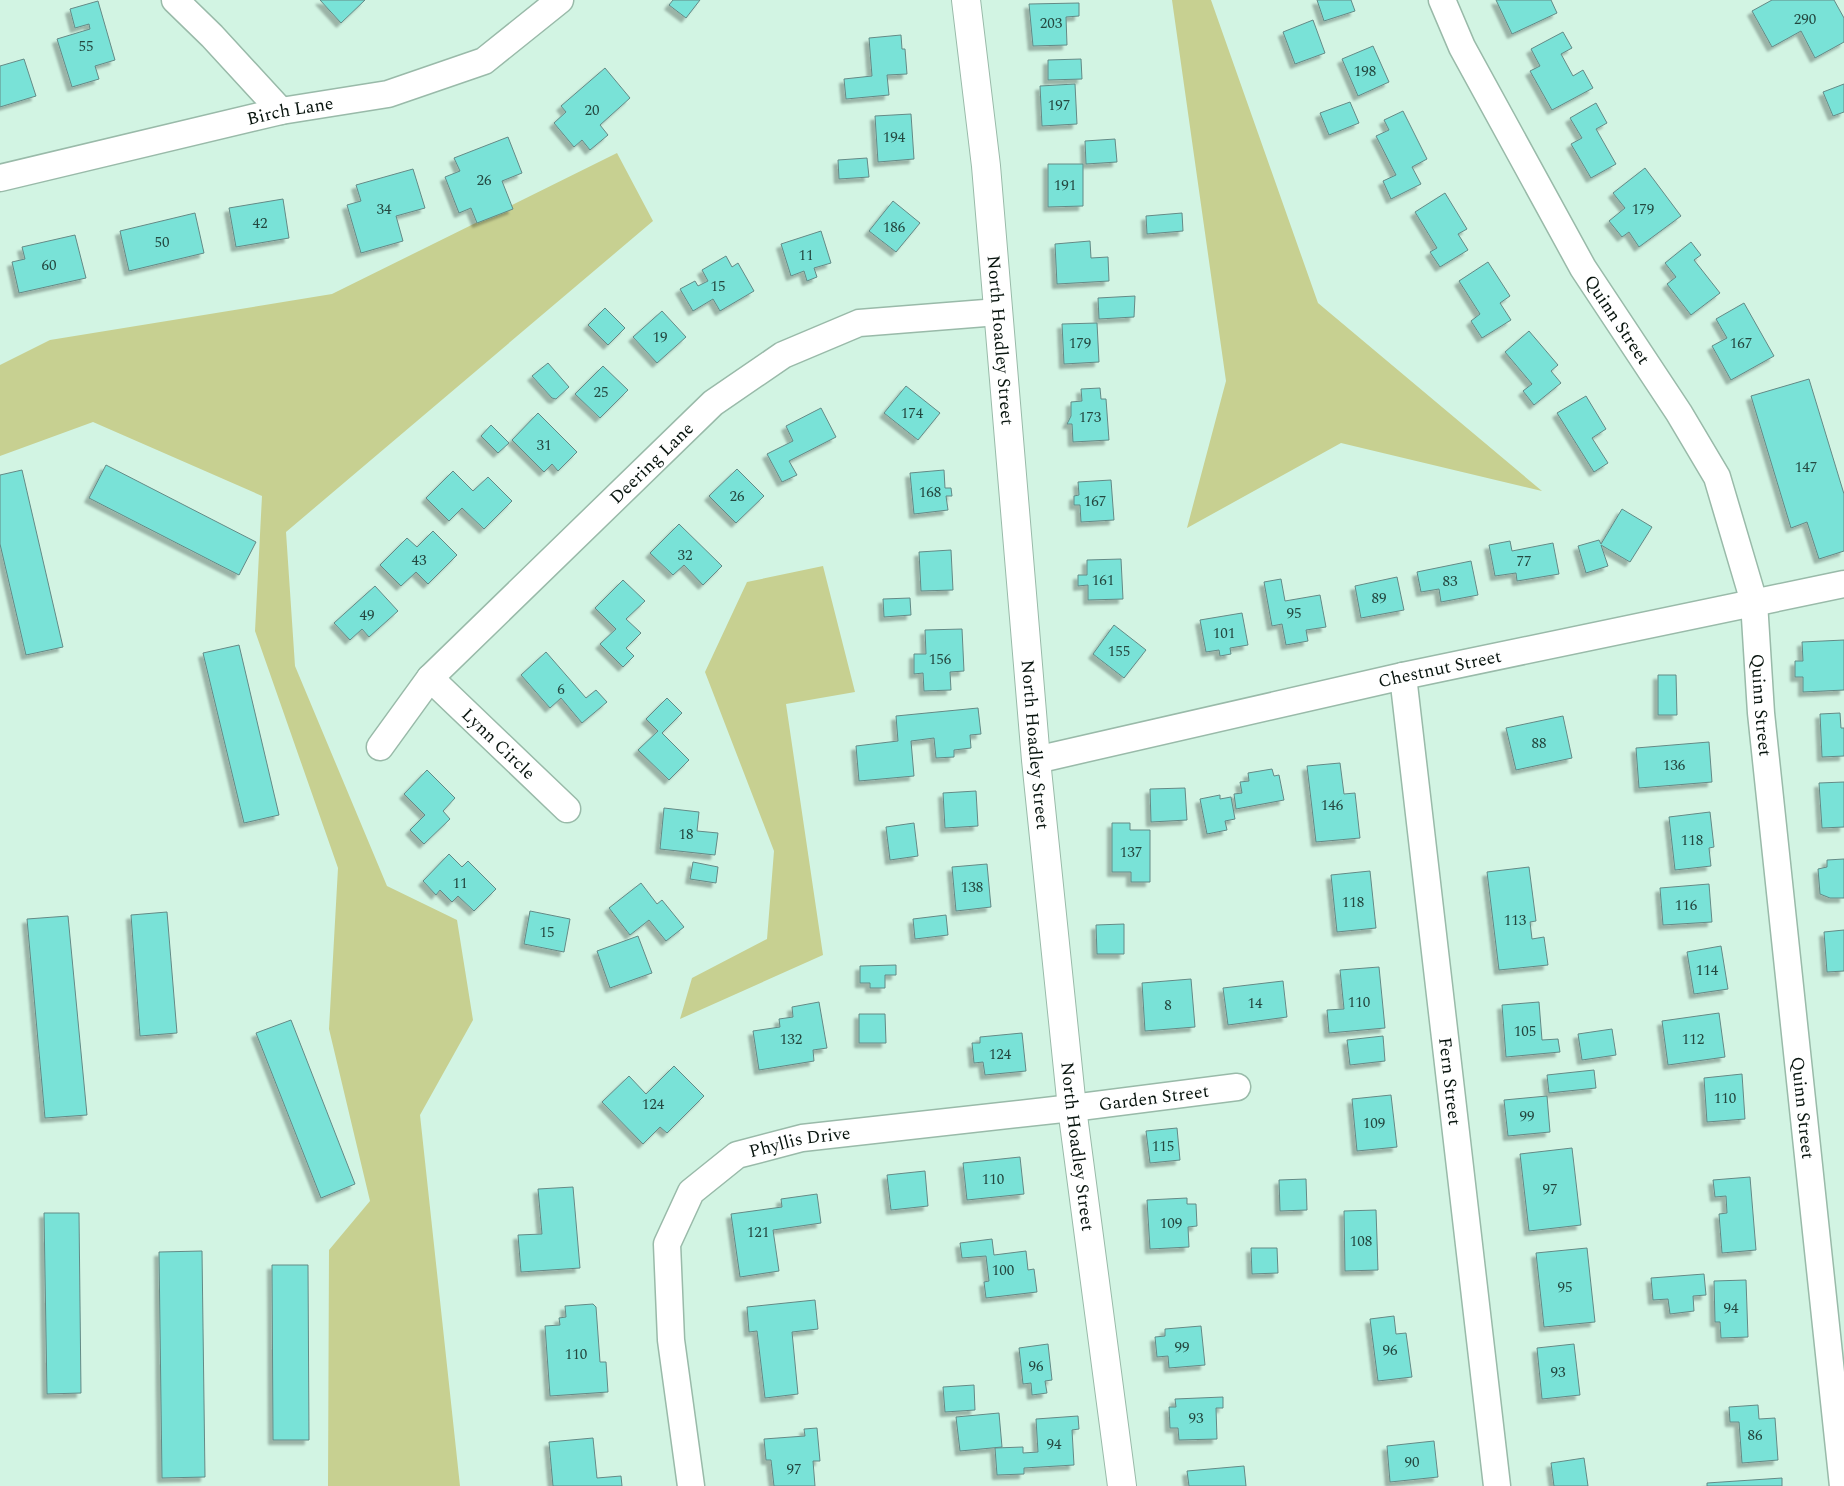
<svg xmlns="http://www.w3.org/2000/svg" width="1844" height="1486" viewBox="0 0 1844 1486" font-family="Spectral,serif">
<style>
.green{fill:#c7d091}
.building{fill:#79e2d7;stroke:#648a86;filter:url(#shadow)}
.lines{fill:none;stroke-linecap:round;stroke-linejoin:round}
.minor-casing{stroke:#99baa9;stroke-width:29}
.tertiary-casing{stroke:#99baa9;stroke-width:30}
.minor{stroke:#fff;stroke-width:26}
.tertiary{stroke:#fff;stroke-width:28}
.labels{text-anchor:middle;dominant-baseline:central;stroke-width:4;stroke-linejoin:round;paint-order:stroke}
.number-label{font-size:15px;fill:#244840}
.street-label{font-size:18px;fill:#08140e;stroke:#d2f4e3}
</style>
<defs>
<filter id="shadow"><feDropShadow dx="-4.5" dy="4.5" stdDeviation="1" flood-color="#0004"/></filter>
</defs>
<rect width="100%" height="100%" fill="#d2f4e3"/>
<g class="green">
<path d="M1172,0h39l107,303 224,188 -201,-48 -154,85 39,-147z"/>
<path d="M617,153l36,68 -367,311 9,134 92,220 70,34 16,100 -53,95 40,371h-132l1,-236 41,-49 -41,-172 9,-161 -83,-237 7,-135 -169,-74 -93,34v-91l50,-25 282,-46z"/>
<path d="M823,566l32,126 -69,12 37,251 -143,64 12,-41 75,-39 7,-88 -69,-179 42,-90z"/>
</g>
<g class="building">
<path d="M320,0h45l-24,23z"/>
<path d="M673,0h27l-14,18 -17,-13z"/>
<path d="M1317,0h34l4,11 -31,10z"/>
<path d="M1496,0h55l6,13 -45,21z"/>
<path d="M1772,0h62l10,18v24l-29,16 -14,-27 -29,16 -20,-36z"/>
<path d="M98,1l17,59 -20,6 4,13 -27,8 -15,-48 33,-10 -1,-5 -14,4 -5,-19z"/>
<path d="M1079,3v13l-13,1 1,28 -34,1 -4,-42z"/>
<path d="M1313,20l12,33 -30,11 -12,-32z"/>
<path d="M1563,32l9,16 -11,6 12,22 10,-6 10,18 -41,22 -22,-39 10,-5 -9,-17z"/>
<path d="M901,35l1,14h3l2,25 -20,1 2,20 -43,4 -2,-20 28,-3 -3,-38z"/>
<path d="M1373,46l16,36 -31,14 -16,-37z"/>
<path d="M24,59l12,37 -36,11v-41z"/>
<path d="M1081,59l1,20 -34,1v-20z"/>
<path d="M605,68l25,30 -30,27 8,10 -18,15 -8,-10 -8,7 -20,-24 12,-11 -5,-6z"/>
<path d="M1075,84l2,40 -35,2 -2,-40z"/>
<path d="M1844,84v28l-11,4 -10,-24z"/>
<path d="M1350,102l9,21 -30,12 -9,-22z"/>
<path d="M1596,103l11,20 -11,6 20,35 -25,14 -20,-34 11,-6 -12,-20z"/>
<path d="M1403,111l24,48 -15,8 9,17 -30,15 -8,-18 13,-6 -20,-39 13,-6 -5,-10z"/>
<path d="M911,114l3,45 -36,3 -3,-46z"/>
<path d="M508,137l14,36 -20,8 11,28 -36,14 -6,-15 -12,5 -14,-36 15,-6 -6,-13z"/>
<path d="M1115,139l2,23 -31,2 -1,-23z"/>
<path d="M867,158l2,19 -30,2 -1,-19z"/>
<path d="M1048,164h35v42l-35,1z"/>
<path d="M1645,168l36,48 -42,31 -10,-15 -7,5 -13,-16 16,-13 -12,-15z"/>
<path d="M413,169l12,39 -29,8 7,25 -42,12 -14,-48 14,-4 -5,-16z"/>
<path d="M1445,193l22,36 -9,5 10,16 -28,17 -10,-15 7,-4 -22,-36z"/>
<path d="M283,199l6,39 -53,9 -7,-39z"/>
<path d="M893,201l27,22 -24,29 -27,-21z"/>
<path d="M195,213l9,40 -75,18 -9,-40z"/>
<path d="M1182,213l1,18 -36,3 -1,-18z"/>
<path d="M821,231l10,32 -17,5 3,9 -10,4 -3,-10 -13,5 -10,-32z"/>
<path d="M75,235l11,43 -67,15 -7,-31 13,-3 -3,-12z"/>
<path d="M1090,241l1,17 17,-1 1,24 -52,3 -2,-40z"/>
<path d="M1691,242l10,13 -7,5 26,33 -29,22 -24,-31 9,-7 -11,-14z"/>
<path d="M726,256l6,11 6,-4 16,28 -34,20 -7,-12 -20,12 -13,-22 15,-8 3,5 10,-5 -6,-11z"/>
<path d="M1488,262l22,34 -10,7 11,17 -29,18 -11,-17 9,-7 -21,-33z"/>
<path d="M1135,296l-1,21 -35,2 -1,-21z"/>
<path d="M1744,303l30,53 -43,24 -19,-34 15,-8 -11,-19z"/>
<path d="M605,308l20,20 -17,17 -20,-20z"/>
<path d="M662,311l24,26 -29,26 -24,-26z"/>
<path d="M1097,323l2,39 -35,2 -2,-40z"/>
<path d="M1529,331l29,34 -7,6 10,12 -27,22 -11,-14 9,-7 -27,-32z"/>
<path d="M548,363l21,24 -13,12 -4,-1 -20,-22z"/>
<path d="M603,366l25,24 -28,28 -25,-24z"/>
<path d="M1809,379l35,115v57l-25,8 -12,-37 -16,6 -40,-132z"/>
<path d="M906,386l34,27 -22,27 -34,-27z"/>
<path d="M1100,388l1,11h5l3,41 -36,2 -1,-18h-5l4,-8v-14l11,-1 -1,-12z"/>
<path d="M1586,396l20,33 -14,9 16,25 -14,9 -37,-59z"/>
<path d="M821,408l15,29 -47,24 8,14 -15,7 -15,-28 26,-13 -7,-15z"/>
<path d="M538,413l39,39 -19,19 -6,-7 -8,8 -32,-32z"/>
<path d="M491,425l18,18 -11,10 -17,-17z"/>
<path d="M106,465l150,77 -17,33 -150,-77z"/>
<path d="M737,469l27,27 -28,27 -27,-27z"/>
<path d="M22,470l41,177 -37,8 -26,-111v-69z"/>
<path d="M944,470l1,18h6l1,8h-6l2,14 -34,4 -4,-41z"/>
<path d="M453,471l20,20 15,-14 24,24 -28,28 -22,-21 -13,13 -23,-23z"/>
<path d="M1111,480l3,40 -33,2 -1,-17h-6v-9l5,-1 -1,-13z"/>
<path d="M1622,509l30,18 -22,35 -29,-17 7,21 -22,7 -8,-27 21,-6 2,4z"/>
<path d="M679,524l43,42 -19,19 -19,-20 -11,10 -23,-22z"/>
<path d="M433,531l24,24 -29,29 -12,-12 -15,14 -21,-21 27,-27 10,9z"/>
<path d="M1510,541l2,10 41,-8 6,31 -42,7 -1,-8 -21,3 -6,-31z"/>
<path d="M951,550l2,40 -32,1 -2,-39z"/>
<path d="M1121,559l2,40 -35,1v-15l-10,1v-11h9v-15z"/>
<path d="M1471,561l7,34 -37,7 -2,-13 -18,3 -4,-20z"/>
<path d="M1397,577l7,33 -43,8 -6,-32z"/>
<path d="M1281,579l4,22 35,-6 6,32 -20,3 2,11 -22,4 -4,-21 -10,2 -8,-44z"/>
<path d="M623,580l22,21 -19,18 15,14 -15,15 8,8 -11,11 -23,-23 16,-15 -21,-21z"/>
<path d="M375,586l23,25 -29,26 -7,-8 -12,11 -16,-17z"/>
<path d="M910,598l1,17 -27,2 -1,-18z"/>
<path d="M1242,613l6,32 -18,3 1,6 -11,2 -1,-6 -13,2 -6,-32z"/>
<path d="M1114,625l32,25 -22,28 -31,-24z"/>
<path d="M962,629l2,42 -14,1 1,18 -27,1 -1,-18 -9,1v-20h12l-1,-24z"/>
<path d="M1844,640v50l-41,2v-15h-8v-16h8l-1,-19z"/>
<path d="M239,645l40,170 -35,8 -41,-170z"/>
<path d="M546,652l40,46 10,-8 11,12 -25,21 -21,-25 -11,10 -29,-33z"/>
<path d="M1658,675h18l1,40h-19z"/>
<path d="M667,698l15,15 -20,20 27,27 -20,20 -31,-30 20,-19 -12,-12z"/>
<path d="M978,708l3,26 -11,1 1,13 -17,2v7l-18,1 -2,-20 -23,3 3,35 -55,5 -3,-35 42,-5 -2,-25z"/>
<path d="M1840,713l1,15h3v28l-22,1 -2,-43z"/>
<path d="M1563,716l9,42 -56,12 -10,-42z"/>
<path d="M1709,742l3,40 -73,6 -3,-40z"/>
<path d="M1340,763l4,31 11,-1 5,45 -44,4 -9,-76z"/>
<path d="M1272,769l2,7 5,-1 5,25 -48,9 -2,-15 8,-1 -2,-11 9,-1 -1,-8z"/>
<path d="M427,770l28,28 -12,13 7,8 -26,25 -14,-14 15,-15 -21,-21z"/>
<path d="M1844,782v45l-22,1 -3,-45z"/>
<path d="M1185,788l2,32 -36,2 -1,-33z"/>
<path d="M976,791l2,35 -33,2 -2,-35z"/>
<path d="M1220,795v4l11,-2 4,22 -10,2 2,9 -20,4 -7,-35z"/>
<path d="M664,808l35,4 -2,19 21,2 -3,22 -55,-6z"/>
<path d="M1710,812l4,35 -5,1 2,18 -36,4 -6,-53z"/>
<path d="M914,823l4,33 -28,4 -4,-33z"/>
<path d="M1112,823h18v7h20v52h-19v-10h-19z"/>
<path d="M449,854l13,13 6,-6 28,28 -22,22 -16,-15 -6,6 -12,-12 -4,5 -13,-14z"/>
<path d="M1844,859v39h-14l-10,-4 -2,-25 9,-2v-7z"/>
<path d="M693,862l25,5 -2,16 -26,-4z"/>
<path d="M987,864l4,43 -35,4 -4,-44z"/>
<path d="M1529,867l7,54 -6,1 2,17 12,-2 4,28 -49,5 -12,-98z"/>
<path d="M1370,871l6,57 -39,4 -6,-57z"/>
<path d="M641,883l16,21 5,-4 22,27 -18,14 -17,-21 -19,15 -21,-27z"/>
<path d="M1709,884l3,38 -49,3 -3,-37z"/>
<path d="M530,911l40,8 -6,33 -40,-8z"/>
<path d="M167,912l10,121 -37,3 -9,-121z"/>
<path d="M946,915l2,20 -33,4 -2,-20z"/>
<path d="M68,916l19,199 -42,3 -18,-199z"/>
<path d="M1124,924v30h-27l-1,-29z"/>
<path d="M1844,930v41l-17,1 -3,-40z"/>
<path d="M638,936l14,37 -42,15 -13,-37z"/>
<path d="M1721,946l7,43 -34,5 -7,-42z"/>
<path d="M896,965v10h-11v13h-15v-5h-10v-17z"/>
<path d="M1379,967l6,61 -56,5 -2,-23 17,-1 -4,-39z"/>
<path d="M1191,979l4,48 -50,4 -3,-48z"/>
<path d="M1283,981l4,36 -59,8 -5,-37z"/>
<path d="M819,1002l8,46 -14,2 1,11 -55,9 -6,-39 27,-4 -1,-8 14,-2 -1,-10z"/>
<path d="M1539,1002l3,38 16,-1 2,13 -54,5 -4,-52z"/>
<path d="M1719,1013l6,44 -57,8 -6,-44z"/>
<path d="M859,1014h26l1,29h-27z"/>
<path d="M291,1020l64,164 -34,14 -65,-165z"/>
<path d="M1612,1029l4,26 -34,5 -4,-26z"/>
<path d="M1022,1033l4,38 -41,4 -2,-13 -9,1 -2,-20h8v-6z"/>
<path d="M1383,1036l2,25 -35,4 -3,-25z"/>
<path d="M674,1066l30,30 -37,37 -7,-6 -17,17 -41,-42 27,-26 17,18z"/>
<path d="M1594,1070l2,18 -47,5 -2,-18z"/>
<path d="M1742,1074l3,45 -38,3 -3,-44z"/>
<path d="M1391,1095l6,52 -40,4 -5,-52z"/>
<path d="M1547,1096l3,36 -42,4 -4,-36z"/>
<path d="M1177,1128l3,32 -30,3 -4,-32z"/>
<path d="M1572,1148l9,77 -52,6 -9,-77z"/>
<path d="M1020,1157l4,37 -57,6 -4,-37z"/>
<path d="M925,1171l3,35 -37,4 -4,-35z"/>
<path d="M1750,1177l6,73 -34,3 -3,-39 8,-1 -1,-17 -11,1 -2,-17z"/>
<path d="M1306,1179l1,31 -27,1 -1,-31z"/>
<path d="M573,1187l7,81 -59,4 -3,-37 24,-1 -4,-45z"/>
<path d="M817,1194l4,29 -48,7 6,41 -39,6 -9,-63 51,-7 -1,-8z"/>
<path d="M1187,1198v6h9l1,22 -9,1 1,20 -39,2 -3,-49z"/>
<path d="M1376,1210l2,60 -33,1 -1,-60z"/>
<path d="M44,1213h35l2,180 -34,1z"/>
<path d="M992,1239l2,16 32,-4 2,19 6,-1 3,23 -51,6 -2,-16 5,-1 -3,-25 -24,2 -2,-15z"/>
<path d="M1251,1248h26l1,25 -26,1z"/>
<path d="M1587,1248l8,74 -51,5 -8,-74z"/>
<path d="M202,1251l3,226 -43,1 -3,-226z"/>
<path d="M272,1265h36l1,175h-36z"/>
<path d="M1704,1274l2,21 -13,1 1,15 -24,3 -2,-15 -15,1 -2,-22z"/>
<path d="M1746,1280l2,57 -27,1 -1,-16h-5l-1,-41z"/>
<path d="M815,1300l3,29 -26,3 6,62 -33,4 -8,-67 -8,1 -2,-25z"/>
<path d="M593,1304l3,3 4,55h6l2,30 -58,4 -5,-70 15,-1 -1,-7 7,-1 -1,-11z"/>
<path d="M1394,1316l2,18 10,-1 6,44 -34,4 -8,-62z"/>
<path d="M1201,1326l4,39 -36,3 -1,-12 -11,1 -2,-20 10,-1v-7z"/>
<path d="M1048,1344l4,36 -7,1 2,12 -15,2 -1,-12 -8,1 -4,-36z"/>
<path d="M1574,1344l6,51 -38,4 -5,-51z"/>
<path d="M974,1385l1,25 -30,2 -2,-25z"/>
<path d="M1223,1397v11h-7l1,31 -38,1 -1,-12h-8l-1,-21h7l-1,-8z"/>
<path d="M1758,1405l1,14 16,-1 3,42 -36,3 -3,-41h-9l-1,-15z"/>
<path d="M999,1413l3,34 -42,4 -4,-34z"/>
<path d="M1078,1416l1,13 -7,1 2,35 -50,3v6l-27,1 -2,-27 28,-1v6l15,-1 -2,-33z"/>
<path d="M817,1428l3,33h-7l2,25h-41l-3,-26h-5l-2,-21 41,-3 -1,-7z"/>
<path d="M593,1438l4,40 24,-2 1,10h-69l-4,-44z"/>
<path d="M1434,1441l4,36 -48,5 -3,-36z"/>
<path d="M1584,1458l4,28h-34l-3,-23z"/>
<path d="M1244,1466l2,20h-57l-2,-15z"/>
<path d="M1782,1478v8h-75v-3z"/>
</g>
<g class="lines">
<defs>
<g id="minor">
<path d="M175,0l37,36 69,75"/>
<path id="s1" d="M1442,0l20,47 121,221 96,145 38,64 37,125 7,111 82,773"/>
<path id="s2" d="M0,178l281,-67 107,-17 96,-33 76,-61"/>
<path id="s3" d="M1403,676l94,810"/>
<path id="s4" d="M430,678l137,131"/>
<path id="s5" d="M380,747l50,-69 283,-275 70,-48 76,-32 139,-11"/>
<path id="s6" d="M1036,760l367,-84 441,-92"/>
<path id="s7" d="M691,1486l-20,-146 -4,-96 24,-52 46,-37 65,-17 270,-30 165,-21"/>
</g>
<g id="tertiary">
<path id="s8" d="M966,0l20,166 50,594 36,348 50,378"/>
</g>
</defs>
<use href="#minor" class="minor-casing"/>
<use href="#tertiary" class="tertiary-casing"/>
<use href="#minor" class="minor"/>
<use href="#tertiary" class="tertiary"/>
</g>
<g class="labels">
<g class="number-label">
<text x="1805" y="19">290</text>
<text x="1051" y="23">203</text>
<text x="86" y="46">55</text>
<text x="1365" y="71">198</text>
<text x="1059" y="105">197</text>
<text x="592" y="110">20</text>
<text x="894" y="137">194</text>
<text x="484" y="180">26</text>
<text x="1065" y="185">191</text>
<text x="384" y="209">34</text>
<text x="1643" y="209">179</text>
<text x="260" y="223">42</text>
<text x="894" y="227">186</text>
<text x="162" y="242">50</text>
<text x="806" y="255">11</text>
<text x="49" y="265">60</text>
<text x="718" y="286">15</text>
<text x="660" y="337">19</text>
<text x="1080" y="343">179</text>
<text x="1741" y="343">167</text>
<text x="601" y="392">25</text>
<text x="912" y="413">174</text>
<text x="1090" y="417">173</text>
<text x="544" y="445">31</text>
<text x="1806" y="467">147</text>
<text x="930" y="492">168</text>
<text x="737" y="496">26</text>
<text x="1095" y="501">167</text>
<text x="685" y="555">32</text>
<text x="419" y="560">43</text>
<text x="1524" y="561">77</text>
<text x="1103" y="580">161</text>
<text x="1450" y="581">83</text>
<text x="1379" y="598">89</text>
<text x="1294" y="613">95</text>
<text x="367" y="615">49</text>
<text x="1224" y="633">101</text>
<text x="1119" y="651">155</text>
<text x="940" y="659">156</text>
<text x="561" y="689">6</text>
<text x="1539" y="743">88</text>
<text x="1674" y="765">136</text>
<text x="1332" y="805">146</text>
<text x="686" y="834">18</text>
<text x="1692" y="840">118</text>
<text x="1131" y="852">137</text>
<text x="460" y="883">11</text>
<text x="972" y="887">138</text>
<text x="1353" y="902">118</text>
<text x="1686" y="905">116</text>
<text x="1515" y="920">113</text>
<text x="547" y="932">15</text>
<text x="1707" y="970">114</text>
<text x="1359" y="1002">110</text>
<text x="1255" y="1003">14</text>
<text x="1168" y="1005">8</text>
<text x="1525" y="1031">105</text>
<text x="791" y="1039">132</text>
<text x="1693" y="1039">112</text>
<text x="1000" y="1054">124</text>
<text x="1725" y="1098">110</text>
<text x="653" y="1104">124</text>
<text x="1527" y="1116">99</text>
<text x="1374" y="1123">109</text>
<text x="1163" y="1146">115</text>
<text x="993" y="1179">110</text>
<text x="1550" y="1189">97</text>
<text x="1171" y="1223">109</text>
<text x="758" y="1232">121</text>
<text x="1361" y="1241">108</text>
<text x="1003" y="1270">100</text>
<text x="1565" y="1287">95</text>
<text x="1731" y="1308">94</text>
<text x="1182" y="1347">99</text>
<text x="1390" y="1350">96</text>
<text x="576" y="1354">110</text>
<text x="1036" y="1366">96</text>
<text x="1558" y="1372">93</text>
<text x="1196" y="1418">93</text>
<text x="1755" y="1435">86</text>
<text x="1054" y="1444">94</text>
<text x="1412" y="1462">90</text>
<text x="794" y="1469">97</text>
</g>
<g class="street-label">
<text stroke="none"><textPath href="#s2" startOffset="298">Birch Lane</textPath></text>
<text stroke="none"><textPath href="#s1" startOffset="365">Quinn Street</textPath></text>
<text stroke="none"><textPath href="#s8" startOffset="342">North Hoadley Street</textPath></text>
<text stroke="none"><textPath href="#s5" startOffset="394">Deering Lane</textPath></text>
<text stroke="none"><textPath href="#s6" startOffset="414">Chestnut Street</textPath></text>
<text stroke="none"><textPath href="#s1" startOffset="785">Quinn Street</textPath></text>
<text stroke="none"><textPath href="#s4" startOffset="95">Lynn Circle</textPath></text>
<text stroke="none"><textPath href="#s8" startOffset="748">North Hoadley Street</textPath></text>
<text stroke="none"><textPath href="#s3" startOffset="408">Fern Street</textPath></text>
<text stroke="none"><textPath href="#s7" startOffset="781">Garden Street</textPath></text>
<text stroke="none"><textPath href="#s1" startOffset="1190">Quinn Street</textPath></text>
<text stroke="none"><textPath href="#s7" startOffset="424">Phyllis Drive</textPath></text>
<text stroke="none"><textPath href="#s8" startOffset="1152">North Hoadley Street</textPath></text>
</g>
</g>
</svg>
